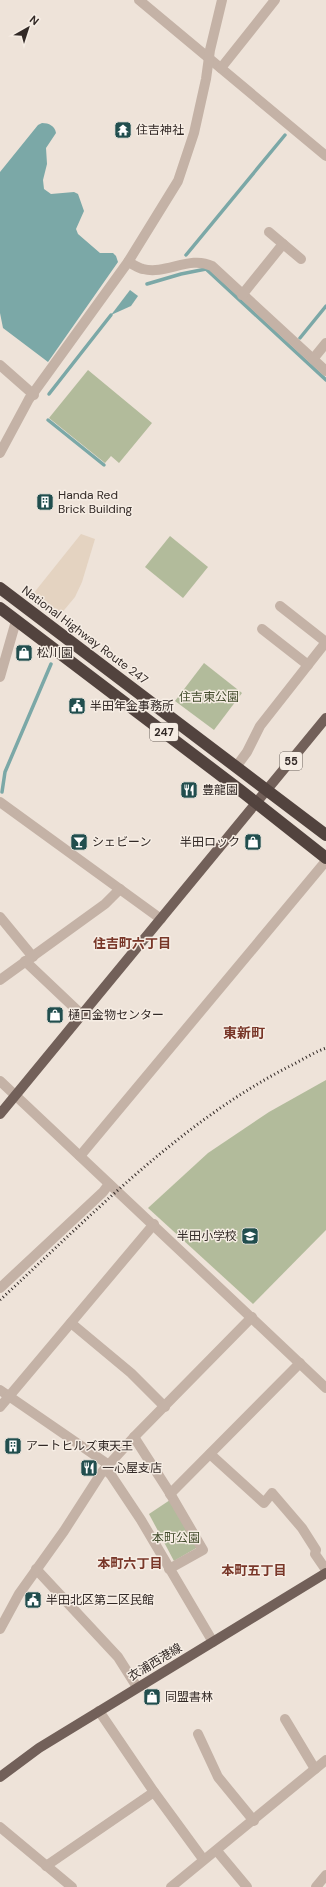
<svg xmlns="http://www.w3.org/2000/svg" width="326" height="1887" viewBox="0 0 326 1887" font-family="'DM Sans','Noto Sans JP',sans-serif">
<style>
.green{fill:#b2bb9b}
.plaza{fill:#e4d3c1}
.water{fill:#7ba8a7}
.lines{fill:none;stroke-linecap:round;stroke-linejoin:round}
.stream{stroke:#7ba8a7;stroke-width:3.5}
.minor{stroke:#c4b2a6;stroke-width:10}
.major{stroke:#726059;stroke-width:10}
.highway{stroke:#52433e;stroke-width:12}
.rail{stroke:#322926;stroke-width:3;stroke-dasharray:1 3;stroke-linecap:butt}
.labels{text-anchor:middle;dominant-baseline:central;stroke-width:3;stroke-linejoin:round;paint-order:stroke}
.shield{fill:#f6ede4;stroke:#6d645f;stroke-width:1}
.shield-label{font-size:11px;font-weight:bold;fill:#322926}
.poi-label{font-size:12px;fill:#322926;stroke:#f6ede4;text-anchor:start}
.street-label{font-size:12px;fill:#322926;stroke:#f6ede4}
.park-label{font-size:12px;fill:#434d2d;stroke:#f6ede4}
.neighbourhood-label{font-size:13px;font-weight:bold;fill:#783628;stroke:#f6ede4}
.quarter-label{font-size:14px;font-weight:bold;fill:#783628;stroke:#f6ede4}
</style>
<rect width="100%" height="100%" fill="#eee3d9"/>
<g class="green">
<path d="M88,370l64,53 -33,40 -8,-7 -6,7 -56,-45z"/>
<path d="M170,536l38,31 -25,31 -38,-31z"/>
<path d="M204,663l38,30 -28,37 -39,-29z"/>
<path d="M326,1080v150l-73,74 -105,-96 60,-55 61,-41z"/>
<path d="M170,1500l28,47 -24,14 -25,-47z"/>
</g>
<path class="plaza" d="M81,534l14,5 -13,43 -7,15 -15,18 -27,-21z"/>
<g class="water">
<path d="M42,123c7,0 13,3 14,10l-10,15 1,16 -4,16 1,9 7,5 23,-2 4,2 6,17 -8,18 2,5 22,19h13l3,3 2,6 -70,100 -45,-34 -3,-15v-141l38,-47z"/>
<path d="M130,290l8,6 -7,10 -20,9z"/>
</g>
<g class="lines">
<g class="stream">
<path d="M186,255l99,-120"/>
<path d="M147,284l34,-10 25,-5 120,111"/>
<path d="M300,338l26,-32"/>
<path d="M49,394l62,-79"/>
<path d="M48,420l56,45"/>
<path d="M2,792l3,-20 46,-108"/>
</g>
<g class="minor">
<path d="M139,0l187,156"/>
<path d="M221,68l54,-68"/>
<path d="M269,232l32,27"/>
<path d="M128,262c5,2 10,6 15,7 23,6 47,-14 69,-3l114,105"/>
<path d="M242,295l41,-51"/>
<path d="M313,359l13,-16"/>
<path d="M0,365l34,30"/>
<path d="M0,453l29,-54 99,-137 50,-81 16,-48 12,-54 4,-29 12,-50"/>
<path d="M280,606l46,36"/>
<path d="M262,629l46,36"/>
<path d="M0,677l16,-56"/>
<path d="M236,767l11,-15 13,-26 66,-84"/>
<path d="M0,802l161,117"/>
<path d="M0,917l33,40"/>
<path d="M25,961l57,54"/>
<path d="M0,980l105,-76 15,-15"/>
<path d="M0,1081l326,307"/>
<path d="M80,1156l246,-295"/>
<path d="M0,1288l103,-96 6,-8"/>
<path d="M71,1323l60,50 34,34"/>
<path d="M0,1390l109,75"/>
<path d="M0,1407l154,-183"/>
<path d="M134,1437l34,53 35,60 -34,19"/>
<path d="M210,1454l54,49 8,-10 30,35 14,22 -1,4 11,16"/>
<path d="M105,1469l6,6 30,45 72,122"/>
<path d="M170,1494l130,-131"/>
<path d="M36,1569l82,88 19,30"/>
<path d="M0,1629l19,-35 45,-63 38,-59 32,-35 118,-120"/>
<path d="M99,1711l55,81 49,67"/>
<path d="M285,1719l30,50"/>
<path d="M198,1734l20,43 36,44"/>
<path d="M0,1827l72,60"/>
<path d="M217,1851l30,36"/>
<path d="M46,1866l108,-74"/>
<path d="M171,1887l155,-127"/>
<path d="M316,1887l10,-12"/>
</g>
<g class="major">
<path d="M0,1114l326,-396"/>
<path d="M0,1777l39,-29 287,-175"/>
</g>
<g class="highway">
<path d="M0,588l326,247"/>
<path d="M0,608l240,182 86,68"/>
</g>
<path class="rail" d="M0,1300c90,-83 176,-174 286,-232 13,-6 26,-15 40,-20"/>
</g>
<defs>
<symbol id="temple-square" viewBox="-11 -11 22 22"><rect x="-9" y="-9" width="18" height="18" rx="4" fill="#214e4e" stroke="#f6ede4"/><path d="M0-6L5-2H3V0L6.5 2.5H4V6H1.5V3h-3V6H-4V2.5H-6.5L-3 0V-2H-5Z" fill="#fff"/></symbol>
<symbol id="building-square" viewBox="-11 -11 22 22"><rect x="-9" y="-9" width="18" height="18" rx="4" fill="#214e4e" stroke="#f6ede4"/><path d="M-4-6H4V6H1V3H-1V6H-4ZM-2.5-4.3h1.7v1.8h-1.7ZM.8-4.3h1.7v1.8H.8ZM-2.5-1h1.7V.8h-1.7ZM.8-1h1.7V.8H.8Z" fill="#fff"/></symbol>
<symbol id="shop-square" viewBox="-11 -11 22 22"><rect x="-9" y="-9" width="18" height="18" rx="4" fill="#214e4e" stroke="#f6ede4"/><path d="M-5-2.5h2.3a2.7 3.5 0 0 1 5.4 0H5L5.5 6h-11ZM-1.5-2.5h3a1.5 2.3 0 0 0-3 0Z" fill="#fff"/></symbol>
<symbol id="civic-square" viewBox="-11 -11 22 22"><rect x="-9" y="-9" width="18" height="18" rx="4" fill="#214e4e" stroke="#f6ede4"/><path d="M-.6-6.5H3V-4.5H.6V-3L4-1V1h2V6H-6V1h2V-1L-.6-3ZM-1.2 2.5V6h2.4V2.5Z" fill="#fff"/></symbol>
<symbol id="restaurant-square" viewBox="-11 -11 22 22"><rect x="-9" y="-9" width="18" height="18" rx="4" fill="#214e4e" stroke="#f6ede4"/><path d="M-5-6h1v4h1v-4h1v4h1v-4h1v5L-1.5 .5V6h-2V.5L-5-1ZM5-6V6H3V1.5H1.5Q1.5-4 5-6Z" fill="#fff"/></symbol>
<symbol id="bar-square" viewBox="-11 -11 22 22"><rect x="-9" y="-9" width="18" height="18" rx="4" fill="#214e4e" stroke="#f6ede4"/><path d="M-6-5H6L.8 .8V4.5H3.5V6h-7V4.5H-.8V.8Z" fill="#fff"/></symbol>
<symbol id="school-square" viewBox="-11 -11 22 22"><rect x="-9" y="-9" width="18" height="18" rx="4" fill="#214e4e" stroke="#f6ede4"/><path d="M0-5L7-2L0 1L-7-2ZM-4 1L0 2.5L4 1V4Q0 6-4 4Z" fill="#fff"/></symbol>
</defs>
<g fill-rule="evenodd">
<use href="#temple-square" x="113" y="120" width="20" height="20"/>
<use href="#building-square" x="35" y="492" width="20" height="20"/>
<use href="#shop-square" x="14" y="643" width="20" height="20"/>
<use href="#civic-square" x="67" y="696" width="20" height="20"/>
<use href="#restaurant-square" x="179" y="780" width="20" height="20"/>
<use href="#bar-square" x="69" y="832" width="20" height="20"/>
<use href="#shop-square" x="243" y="832" width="20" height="20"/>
<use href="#shop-square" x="45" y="1005" width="20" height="20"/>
<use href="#school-square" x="240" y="1226" width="20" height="20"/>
<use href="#building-square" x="3" y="1436" width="20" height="20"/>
<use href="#restaurant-square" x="79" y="1458" width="20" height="20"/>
<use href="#civic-square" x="23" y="1590" width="20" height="20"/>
<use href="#shop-square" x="142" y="1687" width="20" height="20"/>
</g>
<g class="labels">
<g class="shield">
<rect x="150" y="723" width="28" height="18" rx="3"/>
<rect x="280" y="752" width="22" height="18" rx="3"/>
</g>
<g class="shield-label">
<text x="164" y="732">247</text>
<text x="291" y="761">55</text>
</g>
<g class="poi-label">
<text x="136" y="130">住吉神社</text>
<text x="58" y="495">Handa Red<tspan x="58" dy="14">Brick Building</tspan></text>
<text x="37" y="653">松川園</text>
<text x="90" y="706">半田年金事務所</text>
<text x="202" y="790">豊龍園</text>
<text x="92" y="842">シェビーン</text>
<text x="240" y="842" text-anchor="end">半田ロック</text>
<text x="68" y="1015">樋口金物センター</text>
<text x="237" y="1236" text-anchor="end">半田小学校</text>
<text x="26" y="1446">アートヒルズ東天王</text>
<text x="102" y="1468">一心屋支店</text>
<text x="46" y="1600">半田北区第二区民館</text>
<text x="165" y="1697">同盟書林</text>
</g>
<g class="street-label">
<text transform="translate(85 635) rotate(37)">National Highway Route 247</text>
<text transform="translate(155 1662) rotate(-31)">衣浦西港線</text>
</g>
<g class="park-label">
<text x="209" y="697">住吉東公園</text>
<text x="176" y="1538">本町公園</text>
</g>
<g class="neighbourhood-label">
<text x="132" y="943">住吉町六丁目</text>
<text x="130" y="1563">本町六丁目</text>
<text x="254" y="1570">本町五丁目</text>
</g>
<g class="quarter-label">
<text x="244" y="1033">東新町</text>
</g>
</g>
<g transform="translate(28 28) rotate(39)" stroke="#f6ede4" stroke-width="3" paint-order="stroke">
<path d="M0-3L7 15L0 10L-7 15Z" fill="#322926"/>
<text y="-6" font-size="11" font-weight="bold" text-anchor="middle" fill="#322926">N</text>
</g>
</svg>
